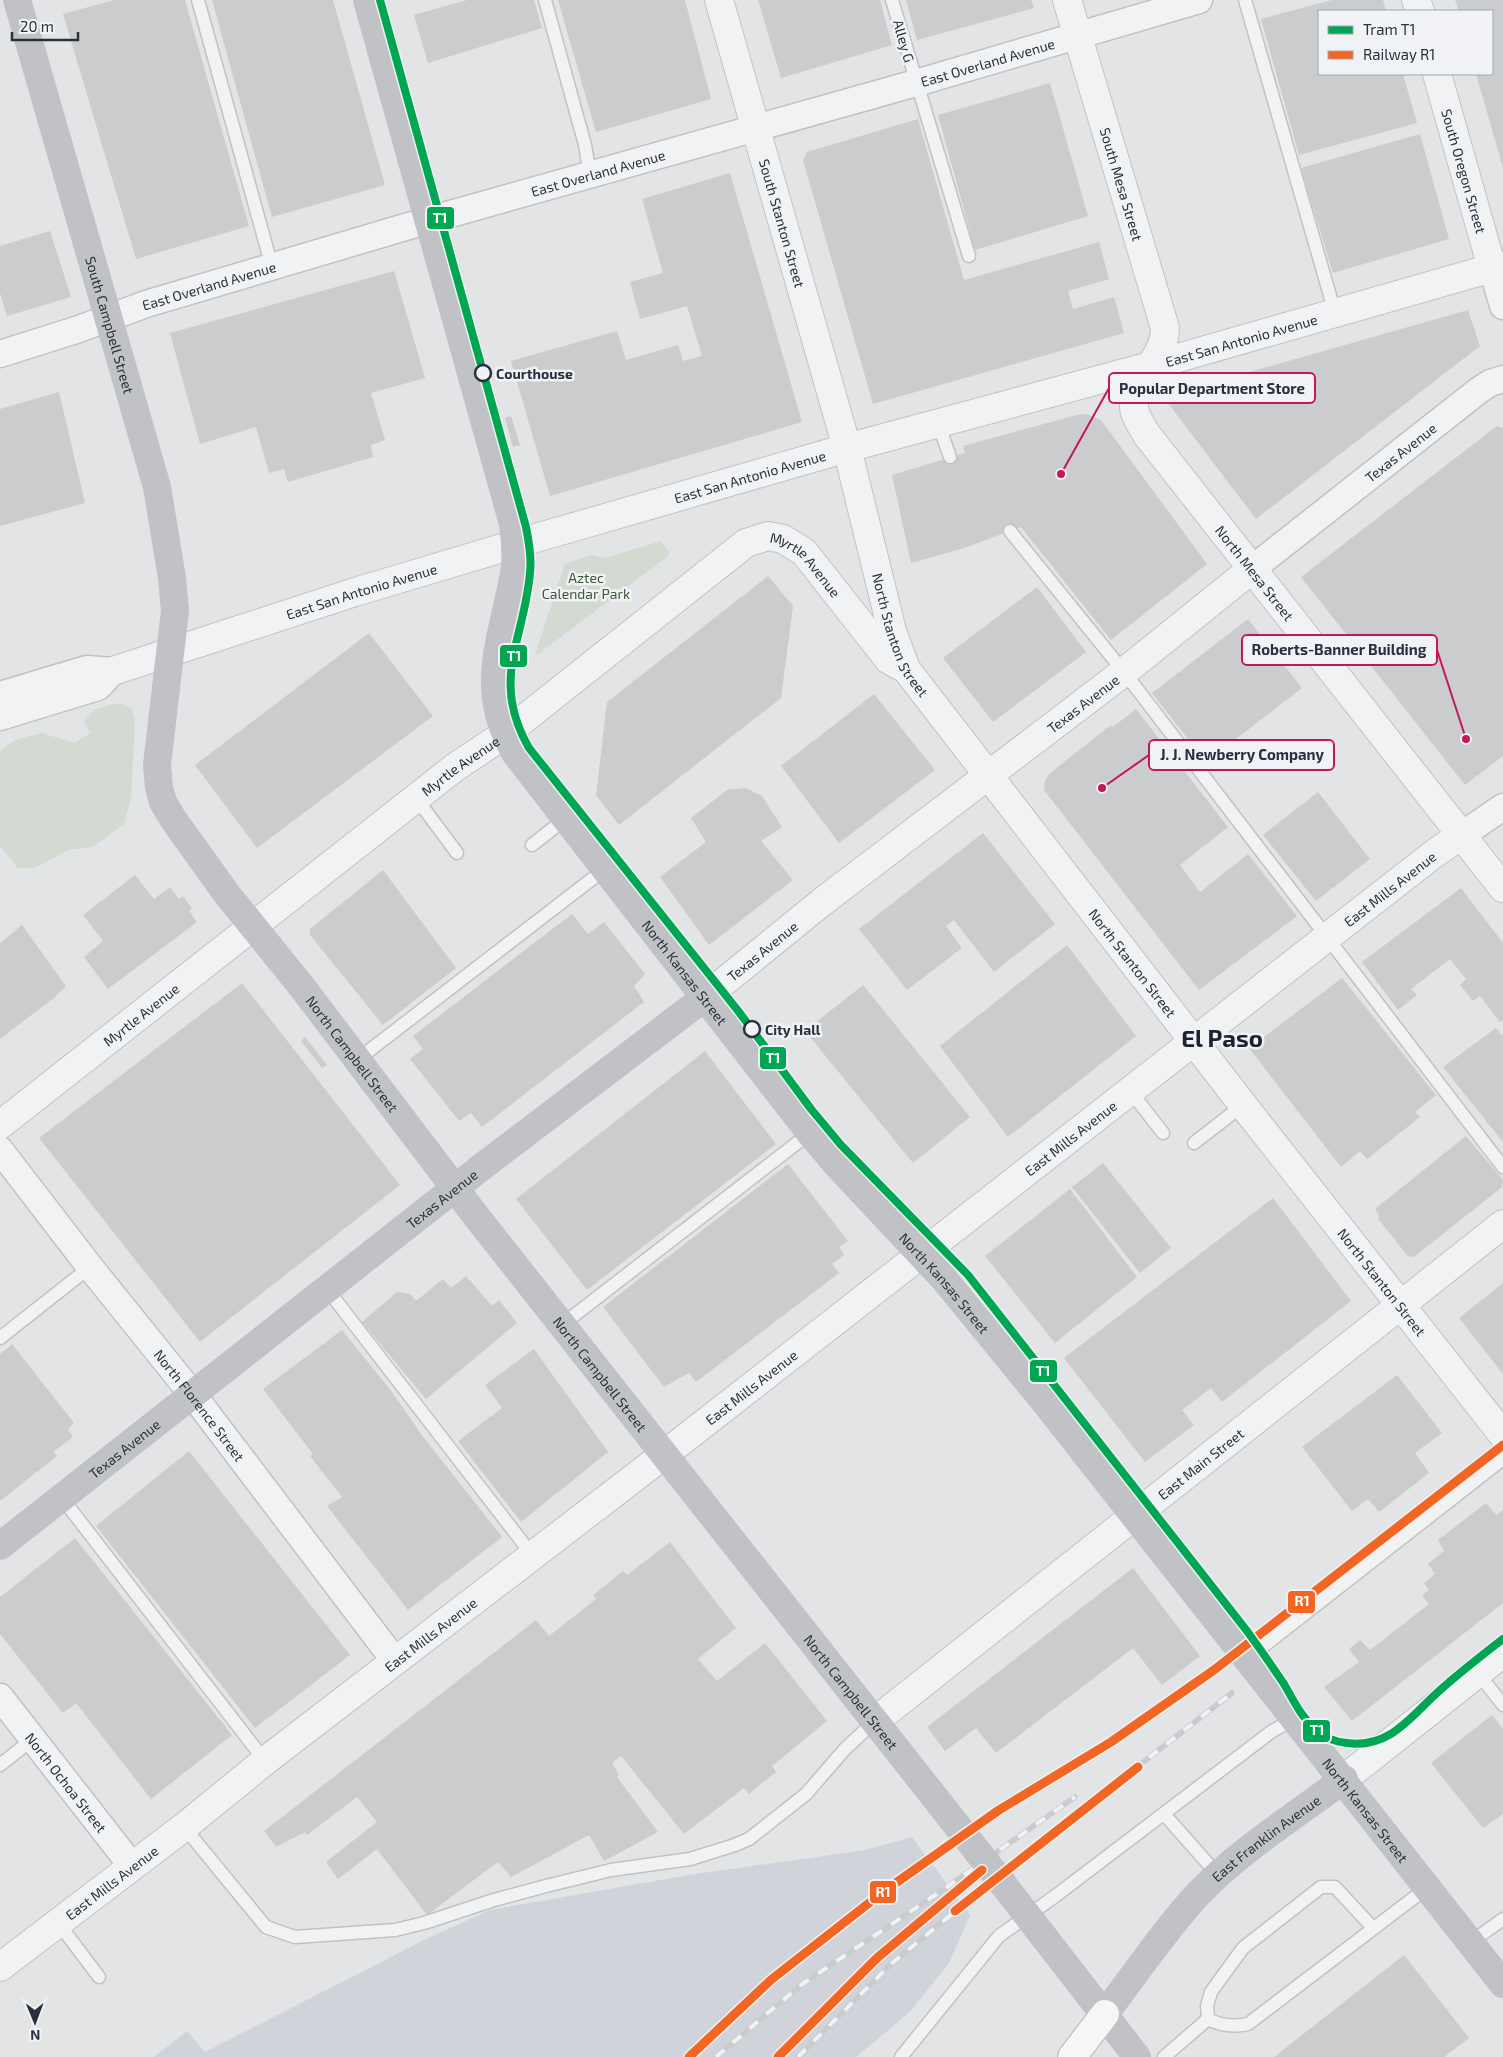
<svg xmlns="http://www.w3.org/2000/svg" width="1503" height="2057" viewBox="0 0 1503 2057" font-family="'Exo 2',sans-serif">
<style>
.built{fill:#d0d3d9}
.green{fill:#d2dad2}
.building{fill:#caccce}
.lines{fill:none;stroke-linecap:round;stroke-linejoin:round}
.service-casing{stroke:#c0c2c4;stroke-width:15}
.minor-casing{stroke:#c0c2c4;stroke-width:29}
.tertiary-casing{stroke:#c0c2c4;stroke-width:30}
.motorway-casing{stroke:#b4b7ba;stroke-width:30}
.service{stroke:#f1f2f3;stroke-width:12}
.minor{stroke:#f1f2f3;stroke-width:26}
.tertiary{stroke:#f1f2f3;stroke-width:28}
.secondary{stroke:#c0c2c5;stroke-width:28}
.motorway{stroke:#f6f6f6;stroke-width:28}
.rail-casing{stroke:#cacbce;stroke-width:5.5}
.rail{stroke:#f0f2f5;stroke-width:4;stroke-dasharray:11;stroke-linecap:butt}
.secondary-bridge{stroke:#c0c2c5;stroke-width:28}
.rail-1-casing{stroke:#f0f2f5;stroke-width:12}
.rail-1{stroke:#f26522;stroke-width:9}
.tram-1-casing{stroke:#f0f2f5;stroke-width:11}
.tram-1{stroke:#00a651;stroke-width:8}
.stop-dot{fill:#f0f2f5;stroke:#2a313e;stroke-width:2.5}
.labels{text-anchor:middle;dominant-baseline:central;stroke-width:5;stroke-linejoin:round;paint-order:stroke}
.street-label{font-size:14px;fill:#2a313e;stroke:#f0f2f5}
.stop-label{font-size:14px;font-weight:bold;fill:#2a313e;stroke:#f0f2f5;text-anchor:start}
.park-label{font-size:14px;fill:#3e5839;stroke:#f0f2f5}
.town-label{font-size:24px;font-weight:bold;fill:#1c222f;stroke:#f0f2f5}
.leader{fill:none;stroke:#c2185b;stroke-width:2}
.callout-dot{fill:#c2185b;stroke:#f0f2f5;stroke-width:2}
.callout{fill:#f0f2f5;stroke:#c2185b;stroke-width:2}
.callout-label{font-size:15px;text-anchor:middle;font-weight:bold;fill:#2a313e}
.line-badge{stroke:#f0f2f5;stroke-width:2}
.badge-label{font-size:14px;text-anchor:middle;font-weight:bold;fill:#fff}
</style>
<rect width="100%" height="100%" fill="#e2e4e6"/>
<path class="built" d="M912,1837l58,78 -21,48 -39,49 -54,45h-702l33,-26 18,21 221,-113 64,-29 199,-35 176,-25z"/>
<g class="green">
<path d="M661,541l8,11 -2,5 -130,98h-2l30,-91 26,-9 14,3z"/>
<path d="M121,703l11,6 3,11 -4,77 -7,27 -31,23 -25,3 -33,18h-17l-18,-22v-95l15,-11 26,-7 34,10 15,-10 -6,-13 11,-11z"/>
</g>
<g class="building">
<path d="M114,0h71l64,226 -113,33 -73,-245z"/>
<path d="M212,0h121l52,185 -113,32z"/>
<path d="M467,0h67l8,28 -114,35 -14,-48z"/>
<path d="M558,0h127l26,99 -115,33z"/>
<path d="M758,0h122l12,45 -111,33z"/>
<path d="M906,0h125l3,8 -117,32z"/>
<path d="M1332,0h51l3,11h-67v63h84l14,49 -118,32 -38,-136z"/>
<path d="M1455,0h48v168l-27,-94h16v-63h-33z"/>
<path d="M1050,83l38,133 -113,34 -37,-135z"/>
<path d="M918,119l46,161 135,-38 10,37 -41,12 5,18 41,-12 10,36 -251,71 -70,-244 4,-8z"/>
<path d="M1420,134l29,105 -116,34 -32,-105z"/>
<path d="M730,173l72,249 -252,74 -39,-135 106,-30 9,29 52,-15 5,16 19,-5 -15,-50 -47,13 -10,-37 33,-9 -21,-74z"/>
<path d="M50,231l21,66 -64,19 -7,-23v-47z"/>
<path d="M394,271l31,107 -54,15 14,47 -14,5 2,12 -85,25 -4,-13 -15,4 -13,-46 -56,17 -30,-111z"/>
<path d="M1468,310l12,36 -224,173 -88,-116 -1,-5 5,-4z"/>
<path d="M59,392l26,111 -85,23v-117z"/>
<path d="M1087,414l14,6 106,144 -96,76 -90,-113 -57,21 -53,15 -19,-88 73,-22 -2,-7 114,-31z"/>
<path d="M511,416l9,29 -7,2 -8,-29z"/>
<path d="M1497,426l6,2v328l-38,29 -164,-208z"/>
<path d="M768,576l25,30 -12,92 -162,127 -23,-30 11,-93z"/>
<path d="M1037,587l49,65 -93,70 -50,-64z"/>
<path d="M1248,619l54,69 -96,74 -54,-69z"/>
<path d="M369,633l64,83 -176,132 -62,-83z"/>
<path d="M874,694l61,76 -96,73 -58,-77z"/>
<path d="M1136,709l92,118 -48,38 20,27 48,-38 49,62 -98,74 -155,-200 1,-9 5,-8 61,-48 2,2z"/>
<path d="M746,788l16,8 20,31 -21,14 32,39 -84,65 -49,-68 46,-35 -15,-24 36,-28z"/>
<path d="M1318,792l52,67 -54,42 -53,-66z"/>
<path d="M983,833l72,91 -61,48 -40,-52 -8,6 16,22 -55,42 -48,-61z"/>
<path d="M383,870l73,98 -73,57 -73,-90v-6z"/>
<path d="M135,875l19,24 16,-12 9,12 4,-3 9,13 -3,2 8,11 -89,67 -24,-32 19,-16 -20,-26z"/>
<path d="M1461,888l42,55v77l-3,2 -20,-26 -7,5 -13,-16 6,-6 -16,-20 -39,30 6,6 -19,15 -36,-48z"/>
<path d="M572,914l16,20 16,-12 41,52 -11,12 10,16 -162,125 -11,-14 -12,8 -49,-62 13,-10 -10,-13z"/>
<path d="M22,925l44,61 -11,11 -55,42v-96z"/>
<path d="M1067,945l69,91 -128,101 -68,-91z"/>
<path d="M1342,978l94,117 -21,17 5,5 -53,42 -7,-8 -19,16 -92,-119z"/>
<path d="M242,983l158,202 -200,157 -161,-204z"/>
<path d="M863,985l107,132 -57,46 -108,-132z"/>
<path d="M1496,1028l5,7 2,-1v108l-60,-75z"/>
<path d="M305,1037l22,28 -5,3 -21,-27z"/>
<path d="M705,1051l71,93 -189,146 -71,-91z"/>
<path d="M1466,1136l37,44 -1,7 -88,70 -6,-1 -30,-37 1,-4 -4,-6z"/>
<path d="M1103,1163l68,85 -31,25 -68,-86z"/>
<path d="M788,1164l60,77 -9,6 5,8 -12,9 7,9 -143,109 -7,-9 -25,14 -61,-80z"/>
<path d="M1070,1189l67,88 -82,66 -70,-87z"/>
<path d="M1273,1198l78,103 -129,101 -11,-14 -29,22 12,15 -49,37 -81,-104z"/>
<path d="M466,1276l26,30 7,-6 18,23 -91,76 -64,-77 35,-30 13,2 6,7 27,-22 8,9z"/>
<path d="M1503,1283v91l-44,-56z"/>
<path d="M342,1330l50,62 29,42 81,103 -94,73 -81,-104 15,-9 -32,-41 3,-2 -50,-65z"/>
<path d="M12,1344l62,79 -6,7 5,7 -20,15 4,4 -57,45v-147z"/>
<path d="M534,1349l74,103 -87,70 -63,-81 44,-33 -17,-23z"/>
<path d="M1397,1375l45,58 -27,20 14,20 -50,39 -11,-13 -16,12 -50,-64z"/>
<path d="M189,1451l161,204 -95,73 -159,-202z"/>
<path d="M1486,1503l10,12 7,-5v93l-151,118 -28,-34 35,-25 -10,-13 11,-9 10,10 59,-46 -7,-9 7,-5 -5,-7 11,-9 -7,-10 16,-13 -6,-11z"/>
<path d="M75,1538l157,197 -81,64 -75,-96 -13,10 -63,-79v-37z"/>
<path d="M670,1542l66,86 -38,31 19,22 48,-38 62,78 -55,45 4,6 -27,22 -5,-6 -60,46 -63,-78 -9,7 7,12 -2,2 41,55 -54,29 -15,-26 -78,42 -13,-15 -71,53 -50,-66 -39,30 -12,-17 51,-40 -20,-25 -50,38 -2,-3 -29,15 -12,-16 272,-211 13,16 47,-37 -3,-4 30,-24 4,4z"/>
<path d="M1133,1568l67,88 -38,29 -29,-37 -137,105 -20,-25 -31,23 -18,-24z"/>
<path d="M1492,1715l11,14v85l-20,14 -52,-65z"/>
<path d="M1404,1955l65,83 -25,19h-170z"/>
</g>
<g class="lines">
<defs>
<g id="service">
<path d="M198,0l74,267"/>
<path d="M545,0l40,145 5,30"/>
<path d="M892,0l77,256"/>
<path d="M1245,0l90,313"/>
<path d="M938,423l12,34"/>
<path d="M1010,531l114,141 379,495"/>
<path d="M416,798l41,55"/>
<path d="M532,845l33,-26"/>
<path d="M357,1060l248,-191"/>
<path d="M1131,1092l32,41"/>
<path d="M1194,1143l49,-38"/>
<path d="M327,1289l206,267"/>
<path d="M563,1324l247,-191"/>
<path d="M0,1338l90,-71"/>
<path d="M62,1498l203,263"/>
<path d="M1247,1659l256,-200"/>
<path d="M1478,1673l25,32"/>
<path d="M0,1765l33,-26"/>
<path d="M1164,1814l54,61"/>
<path d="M184,1827l82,100 29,10 100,-7 29,-7 70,-23 52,-14 65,-16 79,-11 45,-14 14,-6 57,-45 39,-45 30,-28"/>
<path d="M59,1924l40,53"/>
<path d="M1471,1942l32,-23"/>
<path d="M1208,2019l-1,-13 4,-14 32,-44 78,-61h14l38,41"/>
<path d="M901,2057l98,-121 55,-39 217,-165 24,-14"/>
<path d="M1164,2057l44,-38c13,7 25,8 40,5l180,-137"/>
</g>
<g id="minor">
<path d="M1503,265l-11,3 11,38"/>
<path id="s1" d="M0,354l79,-25 67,-25 283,-84 487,-137 283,-83"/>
<path id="s2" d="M1252,569l226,-178 12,-8 13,-4"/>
<path d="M0,695l87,-26 26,2"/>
<path d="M0,717l98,-30 15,-16"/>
<path d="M1462,835l41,-28"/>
<path id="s3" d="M0,1150l90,117 103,128 202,266"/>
<path id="s4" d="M0,1697l132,169"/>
</g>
<g id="tertiary">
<path id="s5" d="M719,0l128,448 45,183 14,38 337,436 260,330"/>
<path id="s6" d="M1067,0l98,328c0,33 -33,47 -31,78 0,10 8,20 13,29l356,453"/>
<path d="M1416,0l4,11"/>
<path id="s7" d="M113,671l242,-79 174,-52 318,-92 303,-82 342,-98 -55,-194"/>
<path id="s8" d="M704,998l118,-96 302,-230 128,-103"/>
<path id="s9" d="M0,1125l416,-327 38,-30 51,-34 241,-191 22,-7 15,3 21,13 85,108 17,9"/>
<path id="s10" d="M875,1721l628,-497"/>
<path d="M1344,1779l159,-126"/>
<path id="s11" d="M0,1967l184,-140 81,-66 400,-307 770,-601 27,-18"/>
</g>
<path id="motorway" d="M1072,2057l33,-43"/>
</defs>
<use href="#service" class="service-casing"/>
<use href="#minor" class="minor-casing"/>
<use href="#tertiary" class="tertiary-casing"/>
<use href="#motorway" class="motorway-casing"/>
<use href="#service" class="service"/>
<use href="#minor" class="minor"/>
<use href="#tertiary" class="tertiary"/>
<g class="secondary">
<path id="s12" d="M17,0l140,487 15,91 3,33 -18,154 2,23 4,14 10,17 53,74 76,94 174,229 475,602"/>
<path id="s13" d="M367,0l146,524c2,14 3,28 2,42 -6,47 -28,95 -17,144 3,15 10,29 17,43l295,380 27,32 107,114 99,121 460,584"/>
<path id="s14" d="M0,1546l483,-380 221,-168"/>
<path d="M1003,1884l134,173"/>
<path id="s15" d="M1105,2014c30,-40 59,-83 93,-120 42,-44 97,-78 146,-115"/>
</g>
<use href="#motorway" class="motorway"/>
<defs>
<g id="rail">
<path d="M716,2057l85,-72 146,-98 128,-90"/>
<path d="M798,2057l93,-93 133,-109 208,-162"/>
</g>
</defs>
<use href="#rail" class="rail-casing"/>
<use href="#rail" class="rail"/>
<path class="secondary-bridge" d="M951,1818l52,66"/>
<defs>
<g id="rail-1">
<path d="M955,1911l183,-144"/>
<path d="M689,2057l83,-78 111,-87 116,-82 112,-68 103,-72 289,-225"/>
<path d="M778,2057l99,-99 105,-88"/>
</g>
</defs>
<use href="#rail-1" class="rail-1-casing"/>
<use href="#rail-1" class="rail-1"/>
<defs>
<path id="tram-1" d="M380,0l146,527c3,15 6,31 4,46 -6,68 -40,107 -1,175l210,264 72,97 30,36 127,130 279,356c13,18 25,35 37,53 10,17 17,33 32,46 8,8 21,12 31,13 43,6 64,-27 91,-51 21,-19 43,-36 65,-53"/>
</defs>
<use href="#tram-1" class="tram-1-casing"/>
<use href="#tram-1" class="tram-1"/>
</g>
<g class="stop-dot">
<circle cx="483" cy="373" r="8"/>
<circle cx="752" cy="1029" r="8"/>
</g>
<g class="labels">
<g class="street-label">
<text transform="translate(904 41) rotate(74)">Alley G</text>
<text stroke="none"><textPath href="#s1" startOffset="1030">East Overland Avenue</textPath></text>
<text transform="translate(1464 171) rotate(74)">South Oregon Street</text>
<text stroke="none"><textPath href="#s1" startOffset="625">East Overland Avenue</textPath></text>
<text stroke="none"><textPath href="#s6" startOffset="192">South Mesa Street</textPath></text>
<text stroke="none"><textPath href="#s5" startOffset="232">South Stanton Street</textPath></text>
<text stroke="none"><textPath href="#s1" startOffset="220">East Overland Avenue</textPath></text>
<text stroke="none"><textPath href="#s12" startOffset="338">South Campbell Street</textPath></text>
<text stroke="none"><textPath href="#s7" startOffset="1176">East San Antonio Avenue</textPath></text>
<text stroke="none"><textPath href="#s2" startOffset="189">Texas Avenue</textPath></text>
<text stroke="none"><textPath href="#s7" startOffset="666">East San Antonio Avenue</textPath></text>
<text stroke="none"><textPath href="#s9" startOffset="1018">Myrtle Avenue</textPath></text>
<text stroke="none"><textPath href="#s6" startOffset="635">North Mesa Street</textPath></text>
<text stroke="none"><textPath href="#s7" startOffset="261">East San Antonio Avenue</textPath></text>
<text stroke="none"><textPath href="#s5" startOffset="661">North Stanton Street</textPath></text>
<text stroke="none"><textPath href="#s8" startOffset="480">Texas Avenue</textPath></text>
<text stroke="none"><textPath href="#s9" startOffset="584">Myrtle Avenue</textPath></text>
<text stroke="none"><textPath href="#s11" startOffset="1759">East Mills Avenue</textPath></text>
<text stroke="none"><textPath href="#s8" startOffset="75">Texas Avenue</textPath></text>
<text stroke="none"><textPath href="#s5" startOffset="1066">North Stanton Street</textPath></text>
<text stroke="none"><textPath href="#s13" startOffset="1056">North Kansas Street</textPath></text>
<text stroke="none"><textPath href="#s9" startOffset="179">Myrtle Avenue</textPath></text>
<text stroke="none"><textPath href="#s12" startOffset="1140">North Campbell Street</textPath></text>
<text stroke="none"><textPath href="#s11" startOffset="1354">East Mills Avenue</textPath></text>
<text stroke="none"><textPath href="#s14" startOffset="562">Texas Avenue</textPath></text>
<text stroke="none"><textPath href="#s5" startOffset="1471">North Stanton Street</textPath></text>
<text stroke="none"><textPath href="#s13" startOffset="1461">North Kansas Street</textPath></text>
<text stroke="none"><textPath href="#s12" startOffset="1545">North Campbell Street</textPath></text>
<text stroke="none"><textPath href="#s11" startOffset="949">East Mills Avenue</textPath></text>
<text stroke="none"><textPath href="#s3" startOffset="324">North Florence Street</textPath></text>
<text stroke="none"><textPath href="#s14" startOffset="158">Texas Avenue</textPath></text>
<text stroke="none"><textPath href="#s10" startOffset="415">East Main Street</textPath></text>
<text stroke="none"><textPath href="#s11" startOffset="544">East Mills Avenue</textPath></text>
<text stroke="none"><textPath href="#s12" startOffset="1950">North Campbell Street</textPath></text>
<text stroke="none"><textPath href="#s4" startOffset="108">North Ochoa Street</textPath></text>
<text stroke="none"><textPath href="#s13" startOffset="2136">North Kansas Street</textPath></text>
<text stroke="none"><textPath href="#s15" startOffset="240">East Franklin Avenue</textPath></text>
<text stroke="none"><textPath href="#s11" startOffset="140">East Mills Avenue</textPath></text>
</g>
<g class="stop-label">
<text x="496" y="373">Courthouse</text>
<text x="765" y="1029">City Hall</text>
</g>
<g class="park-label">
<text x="586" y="577">Aztec<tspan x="586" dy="16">Calendar Park</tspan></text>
</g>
<g class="town-label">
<text x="1222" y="1037">El Paso</text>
</g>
</g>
<path class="leader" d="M1061 474L1109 388M1466 739L1437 650M1102 788L1149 755"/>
<g class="callout-dot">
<circle cx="1061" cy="474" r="5"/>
<circle cx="1466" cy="739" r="5"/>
<circle cx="1102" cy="788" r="5"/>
</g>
<g class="callout">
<rect x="1109" y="373" width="206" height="30" rx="5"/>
<rect x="1242" y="635" width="195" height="30" rx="5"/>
<rect x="1149" y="740" width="185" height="30" rx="5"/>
</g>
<g class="callout-label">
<text x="1212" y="394">Popular Department Store</text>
<text x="1339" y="655">Roberts-Banner Building</text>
<text x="1242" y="760">J. J. Newberry Company</text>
</g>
<g class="line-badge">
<rect x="426" y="206" width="29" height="24" rx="5" fill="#00a651"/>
<rect x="499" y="644" width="29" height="24" rx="5" fill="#00a651"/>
<rect x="759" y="1046" width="28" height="24" rx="5" fill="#00a651"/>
<rect x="1029" y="1359" width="29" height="24" rx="5" fill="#00a651"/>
<rect x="1287" y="1590" width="29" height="24" rx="5" fill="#f26522"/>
<rect x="1302" y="1719" width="29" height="24" rx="5" fill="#00a651"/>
<rect x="869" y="1880" width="28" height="24" rx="5" fill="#f26522"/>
</g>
<g class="badge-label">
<text x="440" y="223">T1</text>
<text x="514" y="661">T1</text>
<text x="773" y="1063">T1</text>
<text x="1043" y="1376">T1</text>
<text x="1302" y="1606">R1</text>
<text x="1317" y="1735">T1</text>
<text x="883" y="1897">R1</text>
</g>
<rect x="1318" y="10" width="175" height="65" fill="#f0f2f5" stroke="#a1a5ac"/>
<rect x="1328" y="26" width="25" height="8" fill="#00a651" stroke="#a1a5ac"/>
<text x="1363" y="35" font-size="15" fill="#2a313e">Tram T1</text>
<rect x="1328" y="51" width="25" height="8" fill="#f26522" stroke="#a1a5ac"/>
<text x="1363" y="60" font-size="15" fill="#2a313e">Railway R1</text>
<g transform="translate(35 2022) rotate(179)" stroke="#f0f2f5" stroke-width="4" paint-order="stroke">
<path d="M0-4L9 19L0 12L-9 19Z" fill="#2a313e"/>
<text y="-8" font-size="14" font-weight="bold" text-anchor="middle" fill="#2a313e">N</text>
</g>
<path d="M12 32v8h66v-8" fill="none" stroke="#2a313e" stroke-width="2.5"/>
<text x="20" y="32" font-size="15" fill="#2a313e" stroke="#f0f2f5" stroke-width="4" paint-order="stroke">20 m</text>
</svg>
